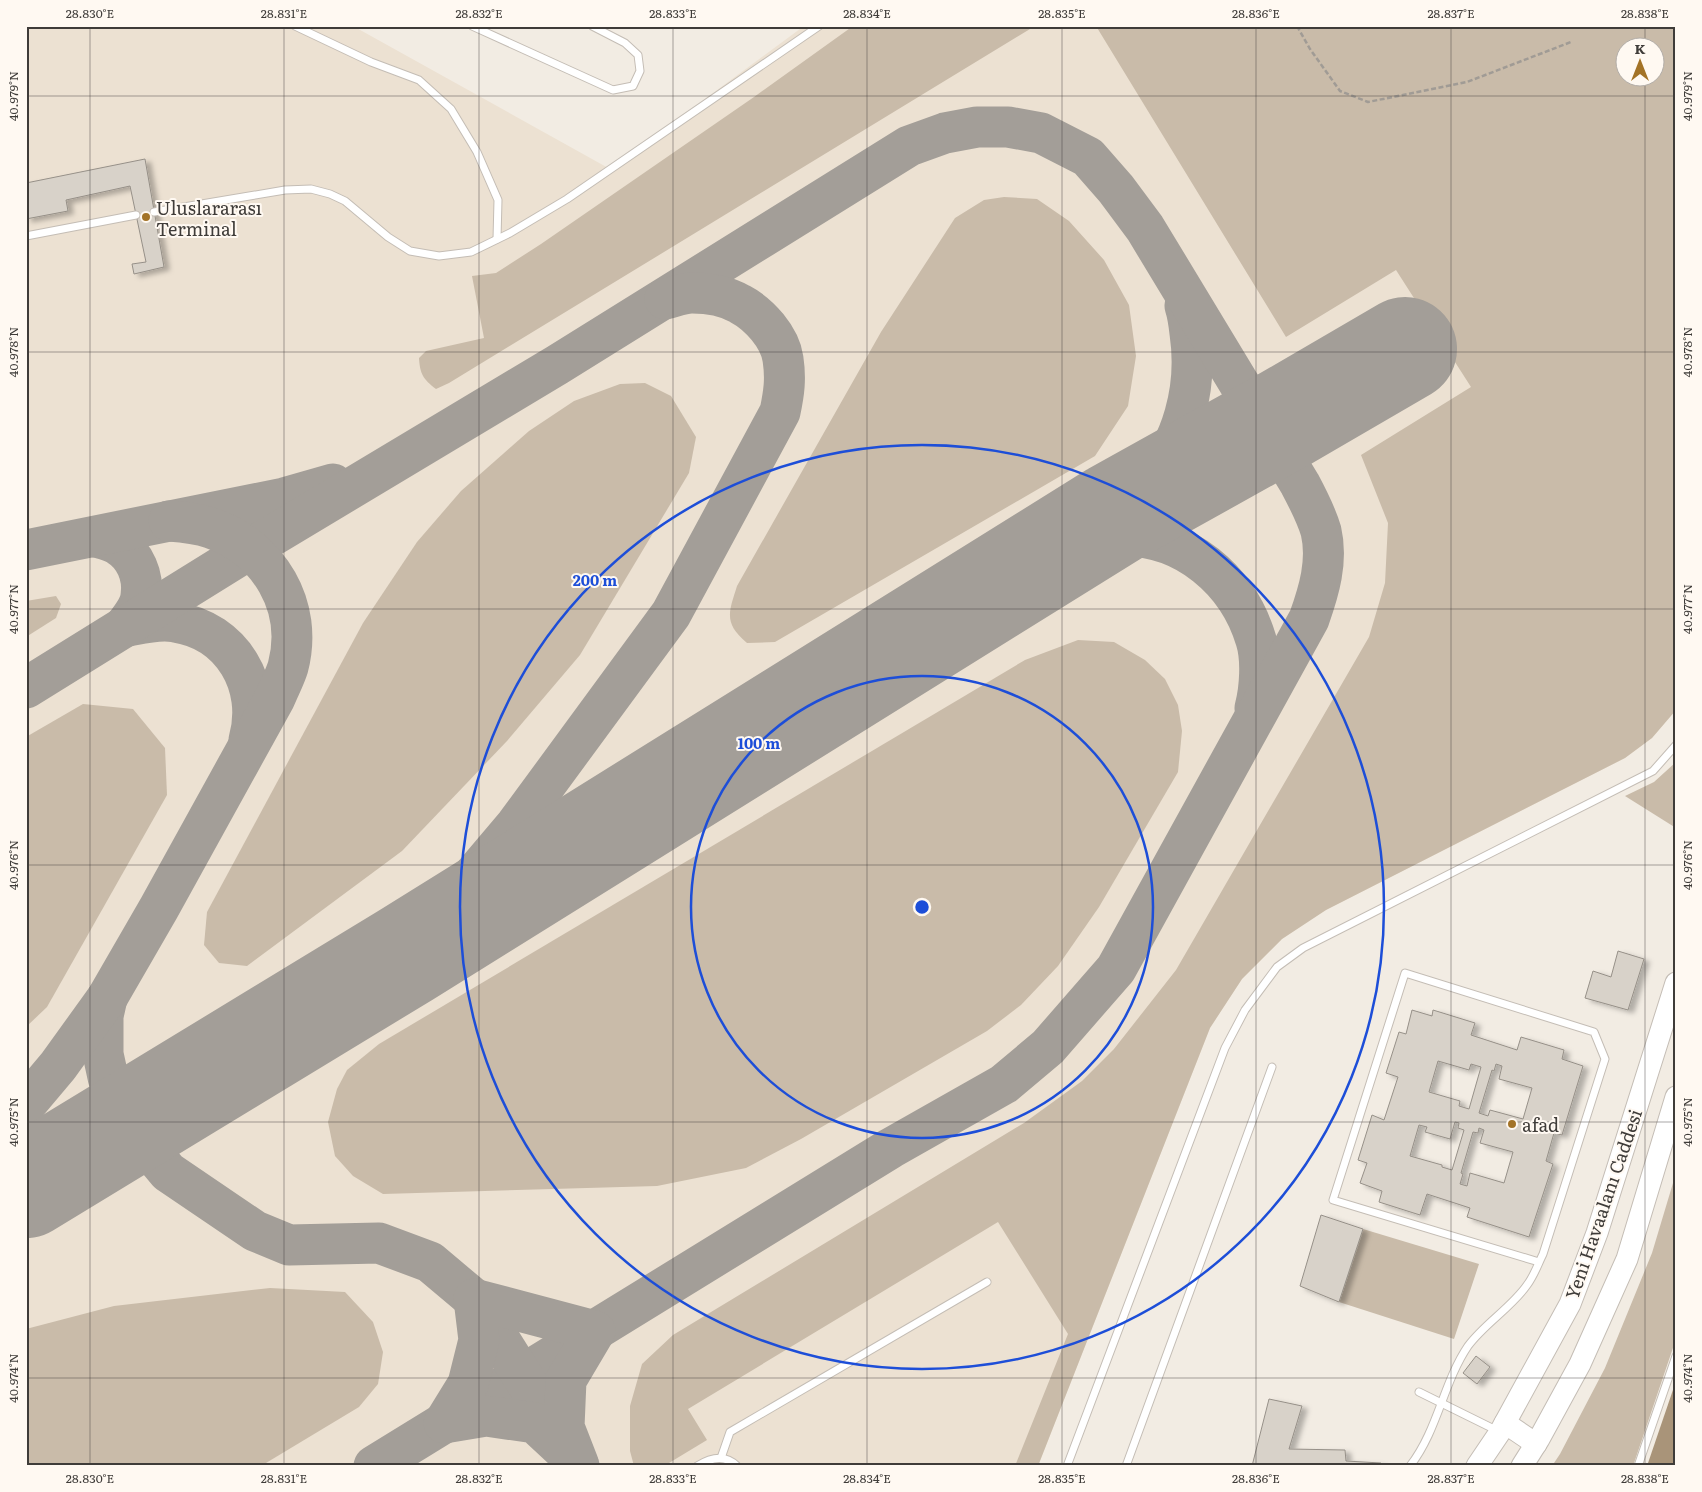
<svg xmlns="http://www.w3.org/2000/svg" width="1702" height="1492" viewBox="0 0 1702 1492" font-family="Literata,serif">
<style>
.built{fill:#ece1d2;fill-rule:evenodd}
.green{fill:#c9bba9;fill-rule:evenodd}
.water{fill:#a99479}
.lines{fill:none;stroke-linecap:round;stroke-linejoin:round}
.taxiway{stroke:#a39e98;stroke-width:41}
.runway{stroke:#a39e98;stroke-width:104}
.building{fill:#d8d2c9;stroke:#969088;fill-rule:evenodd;filter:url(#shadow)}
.service-casing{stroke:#c4bdb5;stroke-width:9}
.primary-casing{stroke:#c4bdb5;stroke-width:23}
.path{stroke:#a09b95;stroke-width:2.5;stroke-dasharray:5 2.5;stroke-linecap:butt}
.service{stroke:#fff;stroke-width:7}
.primary{stroke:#fff;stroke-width:21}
.ticks{fill:none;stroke:#3f3c39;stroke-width:1;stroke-opacity:0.45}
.ring{fill:none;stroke:#1d4ed8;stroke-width:2.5}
.poi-dot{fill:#a37327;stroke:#fff9f2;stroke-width:2}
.labels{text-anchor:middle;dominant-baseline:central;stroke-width:4;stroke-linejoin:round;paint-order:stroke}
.poi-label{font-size:18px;fill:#3f3c39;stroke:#fff9f2;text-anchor:start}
.street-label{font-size:18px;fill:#3f3c39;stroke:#fff9f2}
.centre{fill:#1d4ed8;stroke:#fff9f2;stroke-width:2.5}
.ring-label{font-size:15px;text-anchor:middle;font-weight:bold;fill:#1d4ed8;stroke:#fff9f2;stroke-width:4;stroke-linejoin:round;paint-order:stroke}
.neatline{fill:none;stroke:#3f3c39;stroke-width:2}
.ticks-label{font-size:12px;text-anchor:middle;fill:#3f3c39}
</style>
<defs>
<filter id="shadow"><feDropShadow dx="5.5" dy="3" stdDeviation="2.5" flood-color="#0004"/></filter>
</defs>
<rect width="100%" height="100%" fill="#f2ece3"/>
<path class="built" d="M26,26h327l257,143 194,-143h872v684l-24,28 -27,20 -299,152 -44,29 -40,40 -32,49 -172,438h-1012zM1624,48h30v30h-30z"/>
<g class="green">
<path d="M853,26h182l-586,357 -13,6c-13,-10 -16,-15 -17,-31l7,-7 58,-13 -12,-62 24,-3 45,-29 213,-147z"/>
<path d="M1096,26h580v684l-24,28 -27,20 -299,152 -44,29 -40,40 -32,49 -172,438h-23l53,-132 -70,-112 -310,187 19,31 -43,26h-30l-4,-15v-45l12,-42 31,-29 351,-212 58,-42 32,-32 62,-79 193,-333 16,-54 3,-60 -27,-68 110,-68 -75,-117 -110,67zM1624,48h30v30h-30z"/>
<path d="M1004,197l33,2 32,22 35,39 25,45 7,51 -8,50 -33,50 -320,186 -28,1c-24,-20 -18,-31 -10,-57l144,-254 74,-114 29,-18z"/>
<path d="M645,383l26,13 25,41 -7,36 -109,182 -73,86 -105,110 -155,115 -28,-3 -15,-18 3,-33 156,-289 54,-81 44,-51 68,-60 45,-30 46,-17z"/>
<path d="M56,596l5,8 -5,14 -30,19v-36z"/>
<path d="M1078,640l36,2 31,18 20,19 13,26 4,26 -4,41 -79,135 -41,59 -37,39 -34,26 -186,108 -55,29 -89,18 -274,8 -30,-18 -18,-20 -7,-34 9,-33 10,-19 32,-26 646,-384z"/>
<path d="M83,704l50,5 32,39 2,47 -120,212 -21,20v-290z"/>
<path d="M1676,762v66l-51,-32 29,-14z"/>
<path d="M1676,1173v166l-43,127h-81l8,-12 45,-86 47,-115z"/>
<path d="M1363,1229l116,35 -25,75 -115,-37z"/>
<path d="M270,1288l75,4 28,30 10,30 -5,32 -19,23 -98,59h-235v-137l88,-23z"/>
</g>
<path class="water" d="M1676,1381v85h-29z"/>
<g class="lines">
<g class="taxiway">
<path d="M96,537c7,2 16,4 22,8 17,10 26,31 23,51 -1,11 -10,22 -17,31"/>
<path d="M1075,539c25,-16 51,-31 71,-53 37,-42 52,-98 44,-153 -1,-9 -2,-18 -5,-27"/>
<path d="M26,550l258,-52 49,-14"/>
<path d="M1046,557c24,-10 49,-21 76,-21 63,-1 116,44 134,104 6,19 4,49 -1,68"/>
<path d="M129,626c15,-3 31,-7 46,-4 58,9 89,64 74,118"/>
<path d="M26,688l224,-139 307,-184 352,-219 36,-13 32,-6h31l33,6 47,24 28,32 29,39 155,256c8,15 16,30 21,47 7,30 -2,60 -12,88l-193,350 -68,78 -44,37 -113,64 -517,318"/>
<path d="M406,955l110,-130 155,-211 109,-202c4,-19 6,-33 3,-53 -3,-22 -24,-45 -43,-55 -14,-8 -33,-11 -48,-11 -9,0 -18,4 -27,6"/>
<path d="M107,998l-4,18v38l5,23 6,21 14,26 40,48 87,59 34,14 90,-2 51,19 44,37 105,167"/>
<path d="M26,1104l32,-38 49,-68 52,-90 116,-210c4,-10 10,-21 13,-31 16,-61 -19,-119 -77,-139 -14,-5 -28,-6 -42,-7"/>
<path d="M474,1299l121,32 -29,49 -2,47 14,36 -43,-40 -49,-7 -42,7 24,-39 11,-44z"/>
</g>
<path class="runway" d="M26,1186l380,-231 708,-441 169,-94 122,-71"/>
</g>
<g class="building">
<path d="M145,159l19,108 -30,7 -2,-10 14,-2 -16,-76 -64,14 2,11 -42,8v-36z"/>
<path d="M1618,951l26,8 -16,51 -43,-12 8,-27 18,6z"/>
<path d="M1412,1010l20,6 1,-6 42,13 -4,12 46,15 4,-13 43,13 -2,9 21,7 -21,69 -8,-2 -8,28 7,3 -24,73 -62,-20 3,-9 -43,-14 -7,21 -41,-13 3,-11 -22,-8 7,-20 -9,-3 14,-45 12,5 14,-43 -12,-4 13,-41 7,2zM1438,1061l31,9 2,-6 10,3 -12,42 -10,-3 1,-5 -31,-9zM1496,1064l6,2 -3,13 33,9 -9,31 -33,-9 -2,6 -9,-3 13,-43 2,1zM1455,1122l4,1 -1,5 6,2 -12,40 -10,-3v-2l-32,-9 9,-31 8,2 -2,5 25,7zM1479,1128l5,2 -4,13 33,9 -9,31 -34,-10 -3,13 -7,-2 3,-10 -2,-1 12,-41 5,1z"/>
<path d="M1321,1215l42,14 -24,73 -39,-16z"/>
<path d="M1476,1356l14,11 -13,17 -14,-11z"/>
<path d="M1269,1399l33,7 -13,43 56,1 1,11 35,2v3h-129z"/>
</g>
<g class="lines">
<defs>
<g id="service">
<path d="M295,26l76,36 48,18 32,29 26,43 21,48 -1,39"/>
<path d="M472,26l141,64 20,-4 7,-15 -2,-16 -13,-12 -33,-17"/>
<path d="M154,212l131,-22 26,-1 19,5 15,7 43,36 22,14 29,5 32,-4 39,-19 57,-34 252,-173"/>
<path d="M26,236l110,-21"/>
<path d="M1419,1392l79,39"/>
<path d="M721,1458l9,-26 257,-150"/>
<path d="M697,1466c13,-8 28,-12 40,0"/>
<path d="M1067,1466l158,-418 20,-38 32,-43 26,-19 350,-177 23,-26"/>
<path d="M1126,1466l146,-399"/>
<path d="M1410,1466c28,-36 33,-83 58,-120 16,-22 44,-39 59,-61 7,-9 11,-21 16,-31l62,-195 -11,-27 -189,-59 -72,227 206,62"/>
<path d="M1638,1466l38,-110"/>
</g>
<g id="primary">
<path d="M1505,1423l31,21"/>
<path d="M1477,1466l23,-34 70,-128 27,-71 79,-250"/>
<path d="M1522,1466l17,-27 41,-75 47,-105 49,-162"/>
</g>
</defs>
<use href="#service" class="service-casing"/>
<use href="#primary" class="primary-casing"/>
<path class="path" d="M1297,26l13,23 30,42 28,11 99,-20 104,-40"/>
<use href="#service" class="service"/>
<use href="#primary" class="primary"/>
</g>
<path class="ticks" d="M90,26v1440M284,26v1440M479,26v1440M673,26v1440M867,26v1440M1062,26v1440M1256,26v1440M1451,26v1440M1645,26v22M1645,78v1388M26,96h1650M26,352h1650M26,609h1650M26,865h1650M26,1122h1650M26,1378h1650"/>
<g class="ring">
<circle cx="922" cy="907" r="231"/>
<circle cx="922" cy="907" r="462"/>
</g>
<g class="poi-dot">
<circle cx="146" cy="217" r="5"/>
<circle cx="1512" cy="1124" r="5"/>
</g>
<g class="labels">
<g class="poi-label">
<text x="156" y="207">Uluslararası<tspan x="156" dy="21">Terminal</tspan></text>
<text x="1522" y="1124">afad</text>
</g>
<g class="street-label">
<text transform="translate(1603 1204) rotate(-71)">Yeni Havaalanı Caddesi</text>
</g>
</g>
<circle cx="922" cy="907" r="8" class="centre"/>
<g class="ring-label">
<text x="595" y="586">200 m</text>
<text x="759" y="749">100 m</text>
</g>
<rect width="1702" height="1492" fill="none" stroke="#fff9f2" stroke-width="55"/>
<g transform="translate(1640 62)"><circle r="24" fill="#fff9f2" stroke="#b2ada8"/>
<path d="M0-4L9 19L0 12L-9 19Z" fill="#a37327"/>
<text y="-8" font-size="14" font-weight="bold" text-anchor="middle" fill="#3f3c39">K</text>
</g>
<rect x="28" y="28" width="1646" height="1436" class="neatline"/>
<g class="ticks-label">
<text x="90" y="18">28.830°E</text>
<text x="284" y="18">28.831°E</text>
<text x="479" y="18">28.832°E</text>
<text x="673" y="18">28.833°E</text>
<text x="867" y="18">28.834°E</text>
<text x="1062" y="18">28.835°E</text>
<text x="1256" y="18">28.836°E</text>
<text x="1451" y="18">28.837°E</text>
<text x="1645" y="18">28.838°E</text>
<text transform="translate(14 96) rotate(-90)" y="4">40.979°N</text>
<text transform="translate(1688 96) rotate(-90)" y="4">40.979°N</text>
<text transform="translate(14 352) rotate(-90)" y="4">40.978°N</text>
<text transform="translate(1688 352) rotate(-90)" y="4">40.978°N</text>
<text transform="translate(14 609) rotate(-90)" y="4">40.977°N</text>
<text transform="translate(1688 609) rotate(-90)" y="4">40.977°N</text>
<text transform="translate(14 865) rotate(-90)" y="4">40.976°N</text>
<text transform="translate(1688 865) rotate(-90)" y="4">40.976°N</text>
<text transform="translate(14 1122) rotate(-90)" y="4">40.975°N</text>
<text transform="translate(1688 1122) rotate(-90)" y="4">40.975°N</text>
<text transform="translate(14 1378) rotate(-90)" y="4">40.974°N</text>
<text transform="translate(1688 1378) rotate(-90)" y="4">40.974°N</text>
<text x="90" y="1483">28.830°E</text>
<text x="284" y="1483">28.831°E</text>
<text x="479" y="1483">28.832°E</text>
<text x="673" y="1483">28.833°E</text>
<text x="867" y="1483">28.834°E</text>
<text x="1062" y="1483">28.835°E</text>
<text x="1256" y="1483">28.836°E</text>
<text x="1451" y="1483">28.837°E</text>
<text x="1645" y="1483">28.838°E</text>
</g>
</svg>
